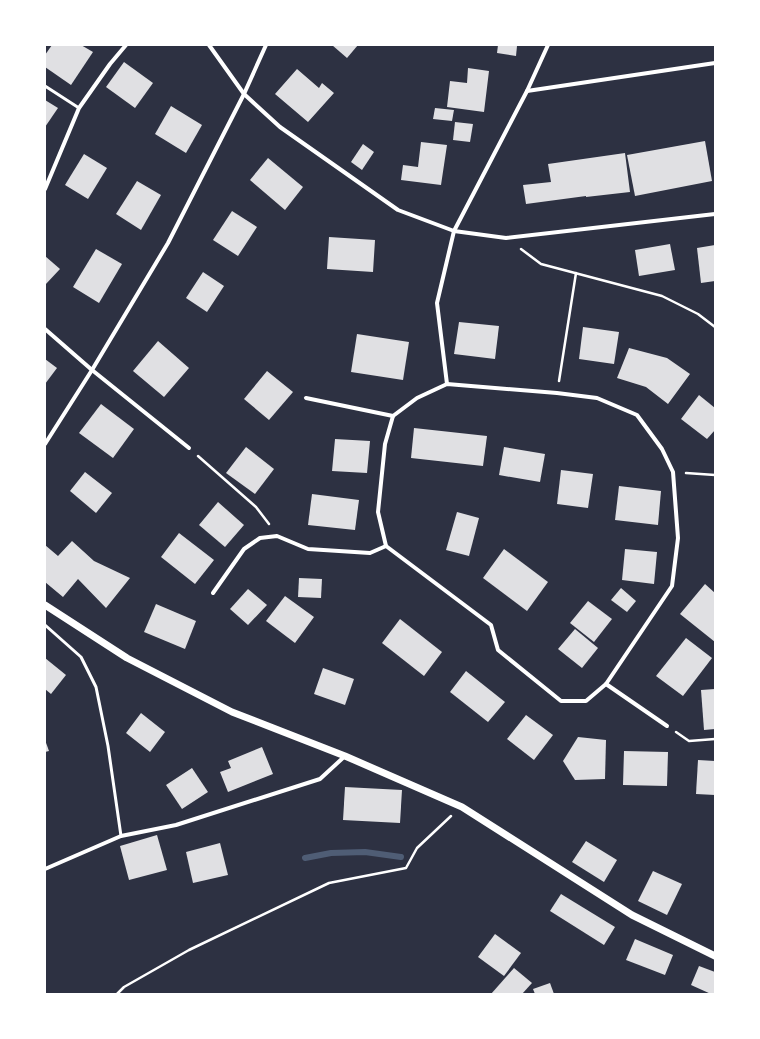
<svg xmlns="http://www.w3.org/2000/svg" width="760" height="1039" viewBox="0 0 760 1039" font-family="Arial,sans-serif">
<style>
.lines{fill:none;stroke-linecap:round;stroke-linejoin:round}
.stream{stroke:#4f5d75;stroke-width:6}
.building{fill:#e0e0e3}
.path{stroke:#fff;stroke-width:2.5}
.service{stroke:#fff;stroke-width:3}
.minor{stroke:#fff;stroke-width:4}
.tertiary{stroke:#fff;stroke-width:7}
</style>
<rect width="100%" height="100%" fill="#2d3142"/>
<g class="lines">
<path class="stream" d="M305,858l26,-5 34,-1 36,5"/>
</g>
<g class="building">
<path d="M52,45h29l12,7 -22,33 -26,-18v-12z"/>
<path d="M332,45h26l-11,13z"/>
<path d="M498,45l19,1 -1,10 -19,-3z"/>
<path d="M124,62l29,21 -18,25 -29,-21z"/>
<path d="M468,68l21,3 -5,41 -37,-5 3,-26 17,2z"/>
<path d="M297,69l22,19 3,-5 12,10 -26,29 -33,-28z"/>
<path d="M45,100l13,8 -13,19z"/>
<path d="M171,106l31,19 -16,28 -31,-19z"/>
<path d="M435,108l19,2 -2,11 -19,-2z"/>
<path d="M455,122l18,2 -3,18 -17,-2z"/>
<path d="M705,141l7,40 -77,15 -8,-41z"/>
<path d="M421,142l26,3 -6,40 -40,-5 2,-15 15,2z"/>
<path d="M363,144l11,8 -12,18 -11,-8z"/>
<path d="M625,153l5,39 -44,5v-1l-60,8 -3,-19 28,-3 -3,-18z"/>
<path d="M84,154l23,14 -19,31 -23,-14z"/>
<path d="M268,158l35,29 -18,23 -35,-30z"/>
<path d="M137,181l24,14 -20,35 -25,-16z"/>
<path d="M232,211l25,16 -19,29 -25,-16z"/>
<path d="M329,237l46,3 -2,32 -46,-3z"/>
<path d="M670,244l5,26 -36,6 -4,-26z"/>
<path d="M715,245v36l-14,2 -4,-35z"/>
<path d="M96,249l26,15 -23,39 -26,-16z"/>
<path d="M45,256l15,13 -15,16z"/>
<path d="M203,272l21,14 -17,26 -21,-14z"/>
<path d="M459,322l40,4 -4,33 -41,-5z"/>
<path d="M583,327l36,5 -5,32 -35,-5z"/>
<path d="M357,334l52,8 -6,38 -52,-8z"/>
<path d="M158,341l31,27 -25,29 -31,-26z"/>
<path d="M629,348l38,10 23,16 -22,30 -22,-17 -29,-9z"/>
<path d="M45,359l12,9 -12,16z"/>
<path d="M267,371l26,21 -24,28 -25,-21z"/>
<path d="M699,395l16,13v22l-8,9 -26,-20z"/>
<path d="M101,404l33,25 -21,29 -34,-25z"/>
<path d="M414,428l73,8 -4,30 -72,-8z"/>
<path d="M335,439l35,2 -3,32 -35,-2z"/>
<path d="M246,447l28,22 -19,25 -29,-21z"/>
<path d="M504,447l41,7 -5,28 -41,-7z"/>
<path d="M561,470l32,4 -5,34 -31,-4z"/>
<path d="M85,472l27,21 -16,20 -26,-22z"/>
<path d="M619,486l42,5 -3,34 -43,-5z"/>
<path d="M312,494l47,6 -4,30 -47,-5z"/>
<path d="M218,502l26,23 -19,22 -26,-22z"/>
<path d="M457,512l22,6 -10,38 -23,-6z"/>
<path d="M179,533l35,27 -19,24 -34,-27z"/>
<path d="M72,541l22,20 36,17 -24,30 -28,-29 -15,18 -18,-15v-37l13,11z"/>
<path d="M504,549l44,33 -21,29 -44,-33z"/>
<path d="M625,549l32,3 -3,32 -32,-4z"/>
<path d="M299,578l23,1 -1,19 -23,-1z"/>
<path d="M705,584l10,9v49l-35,-28z"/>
<path d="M621,588l15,13 -9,11 -16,-12z"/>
<path d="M248,589l19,16 -19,20 -18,-16z"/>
<path d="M285,596l29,21 -19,26 -29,-22z"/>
<path d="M588,601l24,18 -18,23 -24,-19z"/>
<path d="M156,604l40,17 -11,28 -41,-17z"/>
<path d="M400,619l42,33 -18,24 -42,-33z"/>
<path d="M575,629l23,19 -16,20 -24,-19z"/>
<path d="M686,638l26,20 -29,38 -27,-20z"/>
<path d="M45,658l21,17 -15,19 -6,-5z"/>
<path d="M323,668l31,11 -9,26 -31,-11z"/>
<path d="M466,671l39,31 -17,20 -38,-30z"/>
<path d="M715,689v40l-11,1 -3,-40z"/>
<path d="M141,713l24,19 -15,20 -24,-19z"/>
<path d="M526,715l27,20 -19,25 -27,-21z"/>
<path d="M578,737l28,3 -1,39 -30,1 -12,-19z"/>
<path d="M45,740l4,11 -4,1z"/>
<path d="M262,747l11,27 -45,18 -8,-20 11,-4 -3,-7z"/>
<path d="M624,751l44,1 -1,34 -44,-1z"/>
<path d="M698,760l17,1v34l-19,-1z"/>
<path d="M192,768l16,24 -26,17 -16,-24z"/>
<path d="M345,787l57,3 -2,33 -57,-3z"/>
<path d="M157,835l10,35 -38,10 -9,-34z"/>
<path d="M586,841l31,19 -13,22 -32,-20z"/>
<path d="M220,843l8,32 -35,8 -7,-31z"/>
<path d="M653,871l29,13 -15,31 -29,-14z"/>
<path d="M561,894l54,33 -11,18 -54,-34z"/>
<path d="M495,934l26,19 -17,23 -26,-19z"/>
<path d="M635,939l38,16 -8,20 -39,-15z"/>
<path d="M699,966l16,6v22h-4l-20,-9z"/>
<path d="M514,968l18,15 -10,11h-31z"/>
<path d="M550,983l4,11h-19l-2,-5z"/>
</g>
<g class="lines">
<g class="path">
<path d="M521,249l20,15 121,32 36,18 17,13"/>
<path d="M559,381l17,-108"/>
<path d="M198,456l58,51 13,17"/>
<path d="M686,473l29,2"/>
<path d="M676,732l13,9 26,-2"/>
<path d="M117,994l7,-7 65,-37 140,-67 77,-15 11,-20 34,-32"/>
</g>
<g class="service">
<path d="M45,86l34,22"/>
<path d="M45,625l36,32 15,30 12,59 13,90"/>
</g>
<g class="minor">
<path d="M209,45l35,49 36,33 118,83 56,21 52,7 209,-24"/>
<path d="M527,91l188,-28"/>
<path d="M45,189l34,-81 31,-44 16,-19"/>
<path d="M45,329l47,41 97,78"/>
<path d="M447,384l110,9 40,5 40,17 25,34 11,23 5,66 -6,48 -66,98 -20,17h-25l-63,-51 -7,-25 -105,-79 -8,-34 7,-68 8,-28 24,-18z"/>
<path d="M447,384l-10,-81 17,-72 73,-140 21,-46"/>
<path d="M306,398l87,18"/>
<path d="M45,444l47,-74 76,-127 76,-149 22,-49"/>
<path d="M213,593l31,-44 16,-11 17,-2 31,13 62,4 16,-7"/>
<path d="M606,684l61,42"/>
<path d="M45,869l76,-33 55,-11 144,-46 25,-23"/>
</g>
<path class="tertiary" d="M45,605l82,53 105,54 113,44 117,51 170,108 83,41"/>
</g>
<rect width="760" height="1039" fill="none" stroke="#ffffff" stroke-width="92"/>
</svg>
